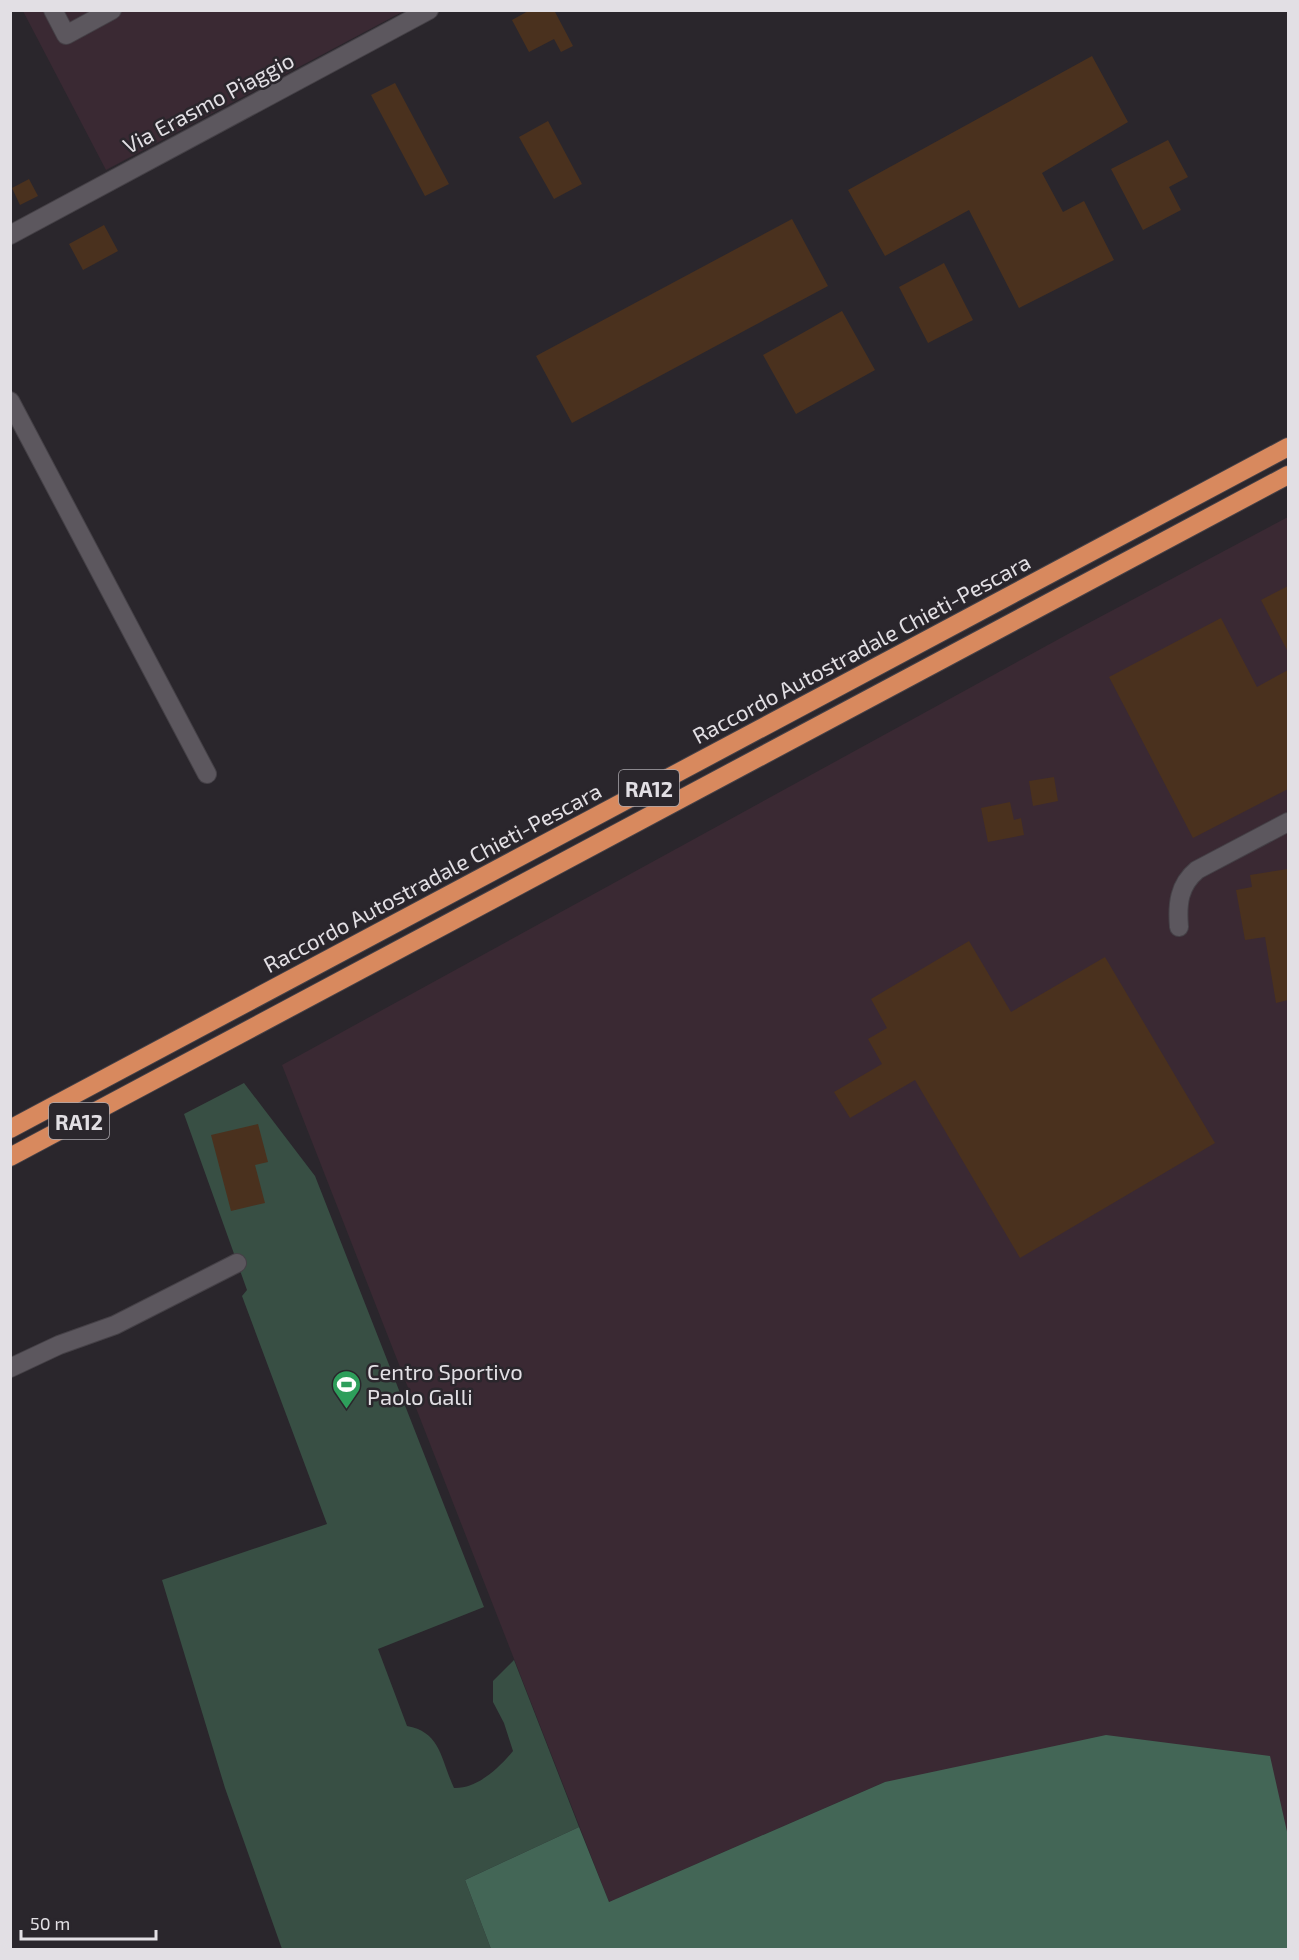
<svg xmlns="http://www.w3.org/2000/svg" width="1299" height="1960" viewBox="0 0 1299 1960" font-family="'Exo 2',sans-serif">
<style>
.industrial{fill:#3a2933}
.green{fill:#384f44}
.forest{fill:#436656}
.building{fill:#4a311e}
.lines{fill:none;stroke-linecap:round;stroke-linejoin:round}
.minor-casing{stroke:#454147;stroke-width:20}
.highway-casing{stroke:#454147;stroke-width:20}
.minor{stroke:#5c575e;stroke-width:18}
.highway{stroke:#d8895e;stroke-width:18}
.labels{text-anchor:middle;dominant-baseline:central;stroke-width:5;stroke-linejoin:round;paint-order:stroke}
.shield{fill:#2a262c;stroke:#aba8ad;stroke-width:1.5}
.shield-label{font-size:21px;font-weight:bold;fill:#e2dfe4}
.street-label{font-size:22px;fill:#e2dfe4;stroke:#2a262c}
.poi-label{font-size:22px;fill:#e2dfe4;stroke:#2a262c;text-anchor:start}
</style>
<rect width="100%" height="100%" fill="#2a262c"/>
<g class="industrial">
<path d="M23,11h381l-298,159z"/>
<path d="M1288,517v1319l-403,-54 -276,120 -327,-837 786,-431z"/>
</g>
<path class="green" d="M244,1083l71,93 169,431 -106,42 29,77c34,6 34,34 47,62 23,1 45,-20 59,-37l-9,-28 -11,-21v-21l21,-21 65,167 -114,53 26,69h-209l-57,-161 -63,-208 165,-56 -85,-228 5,-6 -63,-176z"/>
<path class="forest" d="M1106,1735l164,21 18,80v113h-797l-26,-69 114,-53 30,75 276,-120z"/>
<g class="building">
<path d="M530,10h24l19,36 -12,6 -7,-13 -25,13 -17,-32z"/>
<path d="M1092,56l36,66 -86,51 21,39 21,-11 30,59 -95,48 -50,-98 -84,46 -37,-66z"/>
<path d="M395,83l54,101 -24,12 -54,-101z"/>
<path d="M548,121l34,63 -28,15 -35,-62z"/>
<path d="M1168,140l20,37 -19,10 12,23 -38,20 -32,-61z"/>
<path d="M29,179l9,17 -18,9 -8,-17z"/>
<path d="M792,219l36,67 -256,137 -36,-67z"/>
<path d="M104,225l14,26 -35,19 -14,-26z"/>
<path d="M944,263l29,57 -45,23 -29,-56z"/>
<path d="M842,311l33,59 -79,44 -33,-59z"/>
<path d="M1288,586v66l-27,-52z"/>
<path d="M1221,618l36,69 31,-17v119l-95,49 -84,-161z"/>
<path d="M1054,777l4,24 -25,5 -4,-25z"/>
<path d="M1010,802l4,18 7,-2 3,17 -36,7 -7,-34z"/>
<path d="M1288,869v131l-12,3 -11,-66 -20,3 -9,-50 16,-3 -2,-12z"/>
<path d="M969,941l42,71 94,-55 110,186 -195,115 -105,-178 -65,38 -16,-26 48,-28 -14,-25 19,-11 -16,-29z"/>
<path d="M258,1124l10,38 -13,3 10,38 -34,8 -20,-76z"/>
</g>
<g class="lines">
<defs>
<g id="minor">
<path d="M53,10l13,25 46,-25"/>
<path d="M10,235l419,-225"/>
<path d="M10,401l197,373"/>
<path d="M1179,927c-2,-23 0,-42 18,-57l91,-48"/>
<path d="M10,1368l49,-23 56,-20 122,-62"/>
</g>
<g id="highway">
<path d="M10,1129l1278,-682"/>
<path d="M10,1157l1278,-682"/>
</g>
</defs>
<use href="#minor" class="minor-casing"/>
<use href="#highway" class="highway-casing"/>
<use href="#minor" class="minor"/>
<use href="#highway" class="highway"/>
</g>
<defs>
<symbol id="stadium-pin" viewBox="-11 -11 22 30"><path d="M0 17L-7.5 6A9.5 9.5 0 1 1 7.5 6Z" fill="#2e9e5b" stroke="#2a262c"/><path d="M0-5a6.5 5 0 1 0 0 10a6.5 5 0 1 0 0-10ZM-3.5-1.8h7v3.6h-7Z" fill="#fff"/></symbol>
</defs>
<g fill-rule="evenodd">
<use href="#stadium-pin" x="330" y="1368" width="33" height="45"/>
</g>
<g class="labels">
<g class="shield">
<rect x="619" y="770" width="60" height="36" rx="4.5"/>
<rect x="49" y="1103" width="60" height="36" rx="4.5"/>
</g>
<g class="shield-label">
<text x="649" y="788">RA12</text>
<text x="79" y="1121">RA12</text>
</g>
<g class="street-label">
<text transform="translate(208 102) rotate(-28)">Via Erasmo Piaggio</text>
<text transform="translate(861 648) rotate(-28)">Raccordo Autostradale Chieti-Pescara</text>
<text transform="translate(432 877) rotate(-28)">Raccordo Autostradale Chieti-Pescara</text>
</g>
<g class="poi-label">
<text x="367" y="1371">Centro Sportivo<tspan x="367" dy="25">Paolo Galli</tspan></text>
</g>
</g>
<rect width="1299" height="1960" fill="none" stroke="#e2dfe4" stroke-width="24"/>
<path d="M21 1930v9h135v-9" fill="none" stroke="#e2dfe4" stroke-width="3"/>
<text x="30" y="1930" font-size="18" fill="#e2dfe4" stroke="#2a262c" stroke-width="4.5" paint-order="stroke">50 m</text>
</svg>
